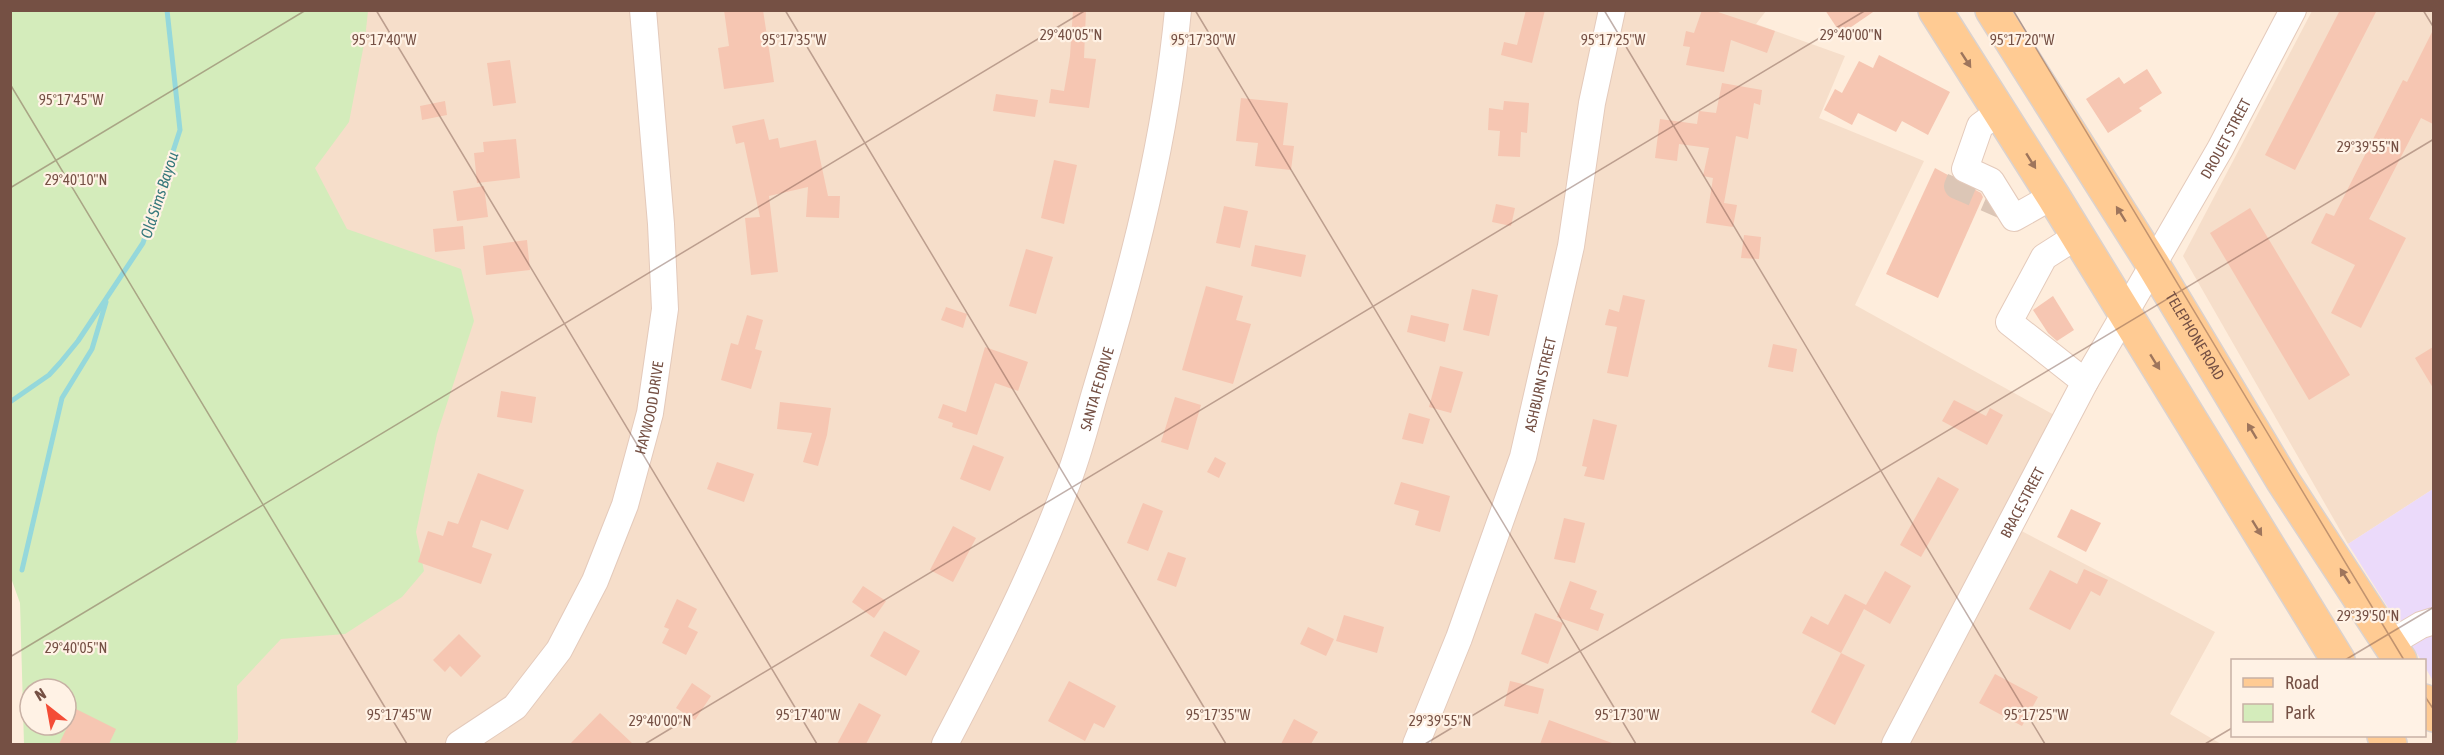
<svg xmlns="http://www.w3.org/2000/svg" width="2444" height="755" viewBox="0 0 2444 755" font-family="'Asap Condensed',sans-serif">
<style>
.residential{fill:#f6deca}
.education{fill:#ebdafa}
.green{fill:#d4ecbb;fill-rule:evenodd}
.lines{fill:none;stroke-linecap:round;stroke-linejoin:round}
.stream{stroke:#95d8db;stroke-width:5}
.building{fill:#f6c6b2}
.minor-tunnel{stroke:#dcc6b6;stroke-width:26;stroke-dasharray:26 13;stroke-linecap:butt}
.minor-casing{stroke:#e4cabb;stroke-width:28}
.major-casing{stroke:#dbd2ce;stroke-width:36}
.minor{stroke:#fff;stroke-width:26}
.major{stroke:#ffcb93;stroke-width:33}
.oneway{fill:#9e755c}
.ticks{fill:none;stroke:#755044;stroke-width:1.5;stroke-opacity:0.45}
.labels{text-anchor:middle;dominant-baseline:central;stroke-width:4.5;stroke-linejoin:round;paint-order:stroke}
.street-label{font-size:15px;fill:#755044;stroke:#fff2e5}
.water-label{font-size:16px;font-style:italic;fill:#36787c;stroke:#fff2e5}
.ticks-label{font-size:15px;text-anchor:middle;fill:#755044;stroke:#fff2e5;stroke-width:4.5;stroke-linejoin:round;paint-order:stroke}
</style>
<rect width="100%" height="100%" fill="#feeddc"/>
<g class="residential">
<path d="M242,10l1524,1 -10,13 89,32 -26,62 105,43 -69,144 210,116 -55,104 205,107 -45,82 51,30h-2181l26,-19v-36z"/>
<path d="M2312,11h121v478l-85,55 -165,-288z"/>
</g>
<path class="education" d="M2433,489v192l-8,-14 -1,-7h-3l-73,-116z"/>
<path class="green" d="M11,11h357l-3,28 -16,83 -34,46 32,61 114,40 13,52 -37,113 -21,98 8,39 -22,26 -57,37 -64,5 -44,47 1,53 -3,5h-211l-4,-141 -9,-25zM30,689h36v36h-36z"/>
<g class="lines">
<g class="stream">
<path d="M10,402l39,-27 11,-12 18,-22 65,-98 37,-113 -13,-120"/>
<path d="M22,570l40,-172 30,-49 14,-47"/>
</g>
</g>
<g class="building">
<path d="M724,10h39l11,72 -50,7 -6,-41 11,-2z"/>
<path d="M1073,10h13l-2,48 12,1 -7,49 -40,-5 2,-14 13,2 6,-35z"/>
<path d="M1526,10h19l-13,53 -31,-8 3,-13 13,3z"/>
<path d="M1702,10h10l63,21 -8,22 -36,-13 -7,32 -38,-7 4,-18 -7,-1 3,-15 8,2z"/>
<path d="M1825,10h51l-35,24z"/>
<path d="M2340,10h37l-82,160 -30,-15z"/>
<path d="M2433,30v94l-12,-6 -52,101 37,19 -45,90 -30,-15 24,-48 -44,-22 15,-30 8,3 69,-136 4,2z"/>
<path d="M1879,55l71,37 -22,43 -26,-14 -6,11 -38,-19 -6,12 -28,-15 11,-21 7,4 17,-32 14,7z"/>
<path d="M510,60l6,43 -23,3 -6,-43z"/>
<path d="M2147,69l15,24 -23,15 3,3 -34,22 -22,-34 33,-22 5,7z"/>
<path d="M1722,83l40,7 -2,15 -6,-2 -6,36 -12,-3 -12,67 13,2 -4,22 -27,-4 7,-45 -10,-2 6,-28 -30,-4 -2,17 -22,-3 5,-39 37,5 2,-13 17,2z"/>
<path d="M996,94l42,6 -3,17 -42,-6z"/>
<path d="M1241,98l47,5 -5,42 11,1 -3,24 -36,-4 3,-23 -22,-2z"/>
<path d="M445,101l2,14 -25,5 -2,-14z"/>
<path d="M1504,101l25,2 -2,30 -6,-1 -1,25 -22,-1 2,-25 -12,-1 1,-22 14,2z"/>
<path d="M764,119l5,21 9,-2 2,10 36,-8 12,56h12l-1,22 -33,-1 2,-30 -39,9 9,76 -27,3 -6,-57 15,-1 -16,-75 -8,2 -4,-18z"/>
<path d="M516,139l4,39 -43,5 -3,-30 10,-1 -1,-10z"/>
<path d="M1054,160l23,5 -13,59 -23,-6z"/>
<path d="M1935,168l46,25 2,4 -45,101 -52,-24z"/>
<path d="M484,186l4,31 -31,4 -4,-30z"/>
<path d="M1496,204l19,4 -4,18 -19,-4z"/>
<path d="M1224,206l24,5 -8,37 -24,-5z"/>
<path d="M2250,208l100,167 -41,25 -99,-167z"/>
<path d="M463,226l2,23 -30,3 -2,-23z"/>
<path d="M1744,235l17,2 -2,22 -18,-1z"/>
<path d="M527,240l3,30 -44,5 -3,-29z"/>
<path d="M1255,245l51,10 -5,22 -50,-11z"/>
<path d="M1026,249l27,8 -17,57 -27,-8z"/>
<path d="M1206,286l37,10 -7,24 15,4 -18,60 -51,-14z"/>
<path d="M1472,289l26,6 -9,41 -26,-6z"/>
<path d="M1623,295l22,5 -17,77 -21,-4 10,-46 -12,-2 4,-16 10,3z"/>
<path d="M2053,296l21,34 -17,11 -9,-8 -15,-23z"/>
<path d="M946,307l21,7 -4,14 -22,-8z"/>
<path d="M747,315l16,5 -8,29 7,2 -11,38 -30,-9 10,-37 7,2z"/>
<path d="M1411,315l38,9 -4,18 -38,-10z"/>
<path d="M1773,344l24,5 -4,23 -25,-5z"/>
<path d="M985,347l43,15 -10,29 -23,-8 -18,52 -25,-8 1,-4 -15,-5 5,-14 23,8z"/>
<path d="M2433,347v41l-18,-30z"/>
<path d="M1440,366l23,6 -12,41 -22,-6z"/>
<path d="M501,391l35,6 -4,26 -35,-6z"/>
<path d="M1175,397l26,8 -13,45 -27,-8z"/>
<path d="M1954,400l32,16 4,-8 13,7 -16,30 -45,-24z"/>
<path d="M780,402l51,6 -4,27 -9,31 -15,-4 9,-29 -35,-4z"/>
<path d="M1409,413l21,6 -7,25 -21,-5z"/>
<path d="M1593,419l24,6 -13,55 -20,-4 3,-9 -5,-1z"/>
<path d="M973,445l31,12 -14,34 -30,-12z"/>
<path d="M1215,457l11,6 -7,15 -12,-6z"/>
<path d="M717,462l37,12 -10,28 -37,-13z"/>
<path d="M478,473l46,17 -16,40 -27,-10 -9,27 20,7 -11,30 -63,-22 10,-31 15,5 5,-15 10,3z"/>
<path d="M1938,477l21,12 -38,68 -21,-12z"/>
<path d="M1401,482l49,14 -10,36 -25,-7 4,-14 -25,-7z"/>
<path d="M1143,503l20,8 -15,40 -21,-8z"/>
<path d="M2071,509l30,14 -15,29 -29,-15z"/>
<path d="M1564,518l21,5 -10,40 -21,-4z"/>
<path d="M953,526l23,12 -23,44 -23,-12z"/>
<path d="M1168,552l18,6 -10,29 -19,-7z"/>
<path d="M2084,569l24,11 -8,16 -9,-5 -21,39 -41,-21 21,-39 27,14z"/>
<path d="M1885,571l26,15 -21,38 -26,-15 -23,44 -39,-20 9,-17 17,9 17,-31 21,11z"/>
<path d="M1570,581l27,10 -7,18 14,5 -6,17 -41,-14z"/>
<path d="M863,586l23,15 -12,17 -22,-16z"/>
<path d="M677,599l20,10 -9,18 10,5 -12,23 -24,-12 7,-14 -5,-2z"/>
<path d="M1535,613l28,10 -15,41 -27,-10z"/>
<path d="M1344,615l40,12 -7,26 -41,-12z"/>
<path d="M1308,627l26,12 -8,17 -26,-12z"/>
<path d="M884,631l36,20 -14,25 -36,-20z"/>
<path d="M459,634l22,22 -20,21 -11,-11 -5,6 -12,-12z"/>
<path d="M1841,653l24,12 -30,60 -24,-13z"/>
<path d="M1995,674l43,23 -16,29 -43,-23z"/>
<path d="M1069,681l47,25 -12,22 -10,-5 -9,18 -37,-20z"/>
<path d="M1510,681l34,8 -6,25 -34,-8z"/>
<path d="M692,683l19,13 -16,24 -19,-12z"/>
<path d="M859,703l22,12 -15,29h-29z"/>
<path d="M76,709l40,20 -7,15h-50z"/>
<path d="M600,713l33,31h-63z"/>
<path d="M1294,719l24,13 -7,12h-30z"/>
<path d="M1549,720l63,23v1h-72z"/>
</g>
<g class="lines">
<path class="minor-tunnel" d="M1960,179l-3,7 51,22"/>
<defs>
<g id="minor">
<path d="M1999,112l-19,14 -15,43 26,12 23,37 39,-22"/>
<path d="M2077,236l-33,21 -35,65 76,60"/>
<path d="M2389,644l32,-19 13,-4"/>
<path id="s1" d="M459,744l56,-37 44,-57 36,-69 30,-76 25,-92 15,-104 -4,-85 -18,-214"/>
<path id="s2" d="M945,744c44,-84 88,-169 121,-258 13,-32 21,-67 31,-100 37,-122 69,-248 81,-376"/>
<path id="s3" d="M1416,744l43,-106 64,-181 48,-211 21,-143 20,-93"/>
<path id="s4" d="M1895,744l190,-362 135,-233 73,-139"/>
</g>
<g id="major">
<path d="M1935,10l118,186 285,464"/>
<path id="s5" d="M1992,10l160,253 131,218 117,179"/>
<path d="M2424,701l10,14"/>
<path d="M2384,736l6,8"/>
</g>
</defs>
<use href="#minor" class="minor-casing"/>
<use href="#major" class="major-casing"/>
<use href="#minor" class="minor"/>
<use href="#major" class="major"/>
</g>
<defs><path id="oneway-solid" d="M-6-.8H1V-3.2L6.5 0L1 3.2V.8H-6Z" transform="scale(1.5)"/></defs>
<g class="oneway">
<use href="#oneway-solid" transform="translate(1966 60) rotate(57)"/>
<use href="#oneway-solid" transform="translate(2031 161) rotate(58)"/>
<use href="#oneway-solid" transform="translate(2121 214) rotate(-122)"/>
<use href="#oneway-solid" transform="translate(2155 362) rotate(58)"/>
<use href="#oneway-solid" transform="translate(2252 431) rotate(-121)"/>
<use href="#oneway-solid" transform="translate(2257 528) rotate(58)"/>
<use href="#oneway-solid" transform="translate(2345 576) rotate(-123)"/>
</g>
<path class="ticks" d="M376,10l441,734M785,10l441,734M1195,10l441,734M1604,10l441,734M2013,10l391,650M2423,10l11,18M10,84l397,660M10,188l296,-178M10,657l1076,-647M2345,660l89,-53M2424,695l10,15M645,744l1221,-734M1425,744l1009,-605M2205,744l27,-16"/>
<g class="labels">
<g class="street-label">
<text stroke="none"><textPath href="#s4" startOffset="690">DROUET STREET</textPath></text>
<text stroke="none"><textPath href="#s5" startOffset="384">TELEPHONE ROAD</textPath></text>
<text stroke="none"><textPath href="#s3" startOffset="381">ASHBURN STREET</textPath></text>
<text stroke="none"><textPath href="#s2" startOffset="387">SANTA FE DRIVE</textPath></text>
<text stroke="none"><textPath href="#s1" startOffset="399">HAYWOOD DRIVE</textPath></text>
<text stroke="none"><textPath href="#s4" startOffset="273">BRACE STREET</textPath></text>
</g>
<g class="water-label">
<text transform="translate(159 195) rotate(-72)">Old Sims Bayou</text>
</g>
</g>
<g class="ticks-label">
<text x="1071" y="40">29°40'05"N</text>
<text x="1851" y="40">29°40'00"N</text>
<text x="794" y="45">95°17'35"W</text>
<text x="1203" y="45">95°17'30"W</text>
<text x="1613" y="45">95°17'25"W</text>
<text x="384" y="45">95°17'40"W</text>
<text x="2022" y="45">95°17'20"W</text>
<text x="71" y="105">95°17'45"W</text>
<text x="2368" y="152">29°39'55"N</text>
<text x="76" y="185">29°40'10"N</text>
<text x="2368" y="621">29°39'50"N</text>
<text x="76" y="653">29°40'05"N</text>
<text x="399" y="720">95°17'45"W</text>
<text x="808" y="720">95°17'40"W</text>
<text x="1218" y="720">95°17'35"W</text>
<text x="1627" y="720">95°17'30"W</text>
<text x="2036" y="720">95°17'25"W</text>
<text x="660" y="726">29°40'00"N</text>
<text x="1440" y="726">29°39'55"N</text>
</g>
<rect width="2444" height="755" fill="none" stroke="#755044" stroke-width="24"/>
<rect x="2231" y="659" width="195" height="78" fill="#fff2e5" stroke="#c8b1a5" stroke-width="1.5"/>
<rect x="2243" y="678" width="30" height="9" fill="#ffcb93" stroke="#c8b1a5" stroke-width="1.5"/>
<text x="2285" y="689" font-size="18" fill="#755044">Road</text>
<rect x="2243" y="704" width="30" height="18" fill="#d4ecbb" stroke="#c8b1a5" stroke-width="1.5"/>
<text x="2285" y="719" font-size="18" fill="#755044">Park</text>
<g transform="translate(48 707) rotate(329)"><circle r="28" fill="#fff2e5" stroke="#c8b1a5" stroke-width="1.5"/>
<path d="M0-4.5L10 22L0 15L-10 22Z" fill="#f44c36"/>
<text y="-9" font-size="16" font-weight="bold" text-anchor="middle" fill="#755044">N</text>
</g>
</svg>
